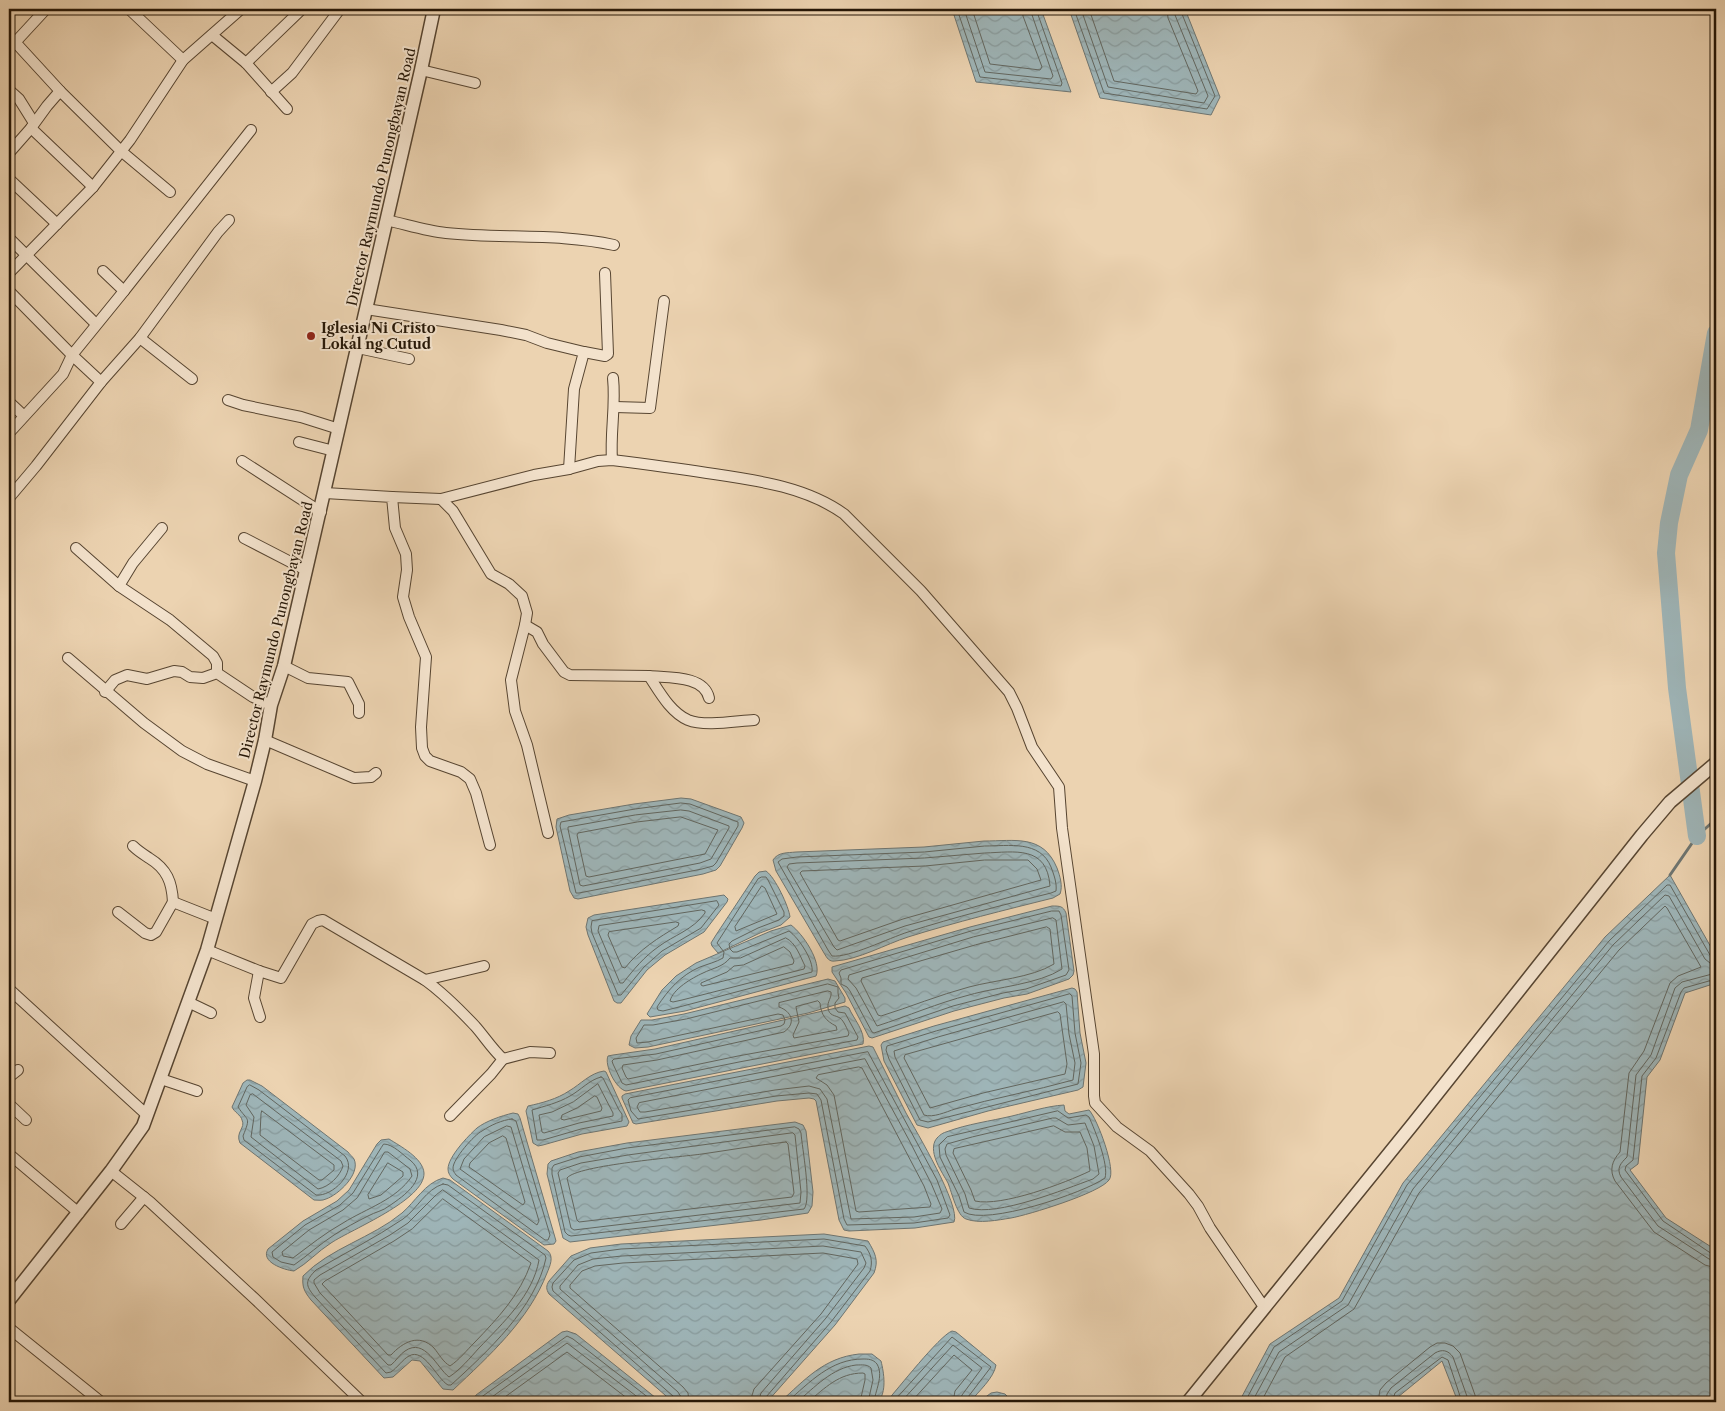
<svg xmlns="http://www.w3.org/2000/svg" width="1725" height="1411" viewBox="0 0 1725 1411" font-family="'Libre Caslon Text',serif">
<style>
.water{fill:url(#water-waves);stroke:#6e7571}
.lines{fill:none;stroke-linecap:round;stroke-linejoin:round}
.shore{stroke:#62665f;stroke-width:1}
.stream{stroke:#6e7571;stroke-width:3}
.river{stroke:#9eb5b8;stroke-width:18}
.minor-casing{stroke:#574531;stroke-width:12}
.tertiary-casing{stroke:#574531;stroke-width:15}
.minor{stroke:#f3e2cc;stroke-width:10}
.tertiary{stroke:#f3e2cc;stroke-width:12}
.poi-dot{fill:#8f2418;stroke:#f3e2cc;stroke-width:2}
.labels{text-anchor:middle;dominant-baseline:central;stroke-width:4;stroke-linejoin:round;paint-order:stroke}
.street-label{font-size:14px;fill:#251606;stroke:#f3e2cc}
.poi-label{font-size:14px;font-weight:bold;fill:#251606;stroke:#f3e2cc;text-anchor:start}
</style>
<defs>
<pattern id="water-waves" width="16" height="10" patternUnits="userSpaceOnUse" patternTransform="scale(1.25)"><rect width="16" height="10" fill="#9eb5b8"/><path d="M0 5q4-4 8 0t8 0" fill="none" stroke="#889b9d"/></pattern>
</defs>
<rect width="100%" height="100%" fill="#ecd3b1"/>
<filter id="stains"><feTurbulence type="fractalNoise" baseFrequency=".004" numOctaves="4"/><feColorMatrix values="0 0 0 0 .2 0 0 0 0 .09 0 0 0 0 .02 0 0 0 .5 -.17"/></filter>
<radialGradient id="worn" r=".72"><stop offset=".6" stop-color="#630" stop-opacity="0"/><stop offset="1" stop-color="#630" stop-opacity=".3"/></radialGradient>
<g class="water">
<path d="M952,9h89l30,83 -95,-10z"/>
<path d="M1069,9h116l35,88 -9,18 -111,-17z"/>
<path d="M681,798l10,1 50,18 3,6 -2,5 -22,38 -4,4 -13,4 -125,25 -4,-1 -4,-7 -14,-64 1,-8 12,-4 65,-11z"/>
<path d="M984,841c31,0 59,-7 73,27 3,8 6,18 3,26l-7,4c-48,12 -97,24 -145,39 -22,7 -50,23 -73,24 -6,1 -8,-3 -11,-8l-48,-82 -3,-11c5,-8 14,-7 23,-8l128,-5z"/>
<path d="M766,871c9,6 23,36 24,46l-9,8 -21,8 -42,20 -6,-7 -1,-3 5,-8 39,-59 4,-4z"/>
<path d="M1670,875l46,81v27l-31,10 -25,67 -13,17 -9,87 -8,6 36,48 50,32v152h-258l-16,-41 -44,36 -1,5h-158l31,-58 69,-46 64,-115 202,-246z"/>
<path d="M724,895l4,4 -1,3 -23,30 -39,23 -18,15 -26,33h-4l-3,-2 -26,-66 -2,-8 2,-9 6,-3z"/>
<path d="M1052,906c8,0 11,0 14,7l8,58 -1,4 -4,4 -42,15 -23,4 -50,13 -82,27 -3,-1 -23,-44 -14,-21v-5l138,-40z"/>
<path d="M791,925c12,9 31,37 25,51l-131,35 -35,6 -3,-3 15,-24 14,-14 20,-13 75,-32z"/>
<path d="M828,979l7,2 10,17v4l-37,11 -160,34 -13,1 -6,-3 2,-9 10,-16h11l32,-6z"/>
<path d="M1072,988l3,1 2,3 3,41 6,30 -3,24 -5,3 -90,21 -60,17 -11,-3 -33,-64 -3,-16 2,-3 51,-16z"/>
<path d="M845,1006l4,2c4,10 17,24 14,36l-237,47c-10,-2 -22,-26 -18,-35l5,-1 42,-6z"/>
<path d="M869,1046l4,1c11,22 22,44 33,66 10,18 55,93 48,109l-39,6 -66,3 -5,-1 -5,-10 -23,-119 -2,-2 -5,-1 -32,3 -141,23 -3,-1 -11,-25v-2l3,-2z"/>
<path d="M604,1071l2,1 23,50 -2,4 -45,8 -39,11 -5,1 -5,-3 -7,-32 2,-5c14,-3 29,-7 41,-15 12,-7 21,-18 35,-20z"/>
<path d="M247,1080h3l12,6 86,66c2,3 4,4 6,7 7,15 -16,36 -28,40 -4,2 -8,1 -12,1l-74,-57c-5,-11 6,-15 2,-23 -1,-5 -8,-8 -10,-13l11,-24z"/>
<path d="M1064,1105l1,6 4,3 20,-4c8,8 28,61 20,70 -9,13 -81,35 -98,38 -13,2 -32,6 -45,1 -9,-3 -14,-26 -18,-36 -6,-11 -19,-29 -13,-42 2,-4 7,-8 11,-9 21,-8 45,-11 66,-16 17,-4 35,-10 52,-11z"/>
<path d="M513,1113l5,1 2,4 34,116 2,7 -2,3 -10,1 -91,-66c-3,-3 -5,-6 -5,-10 0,-12 20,-33 29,-41 9,-7 24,-12 36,-15z"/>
<path d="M795,1122l8,3 3,6 7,61 -1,14 -4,7 -47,7 -191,22 -7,-4 -16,-64 1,-10 3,-3 27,-9 49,-9z"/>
<path d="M389,1139c11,7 34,19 35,34 1,27 -72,56 -93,70 -13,8 -23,20 -37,28 -10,-1 -34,-9 -26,-22l35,-28 34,-20 12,-11 28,-46 4,-4z"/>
<path d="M443,1178l7,2 98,71c6,6 2,15 -1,22 -18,47 -58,83 -94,117l-10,-1 -23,-28 -8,-1 -19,17 -9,1 -73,-78c-7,-9 -9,-13 -8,-24 27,-28 69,-38 99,-63 13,-11 23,-30 41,-35z"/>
<path d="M824,1234l44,7c7,12 11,19 6,32l-39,52 -68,77h-94l-124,-108c-3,-5 -3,-8 0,-13l22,-25 19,-8 31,-4z"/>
<path d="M567,1331l9,3 85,68h-188l3,-7 86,-63z"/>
<path d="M952,1331l4,1 40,33c-2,13 -18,27 -26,37h-84c12,-13 53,-66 66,-71z"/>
<path d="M859,1354h13l9,7c3,12 6,31 -3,41h-98c25,-22 43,-44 79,-48z"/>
<path d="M997,1392l8,2 8,8h-34l12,-9z"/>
</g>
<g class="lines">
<g class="shore">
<path d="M957,9l23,68 81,9 1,-3 -26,-74"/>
<path d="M964,9l21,63 66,7 2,-3 -23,-67"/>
<path d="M972,9l18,55 50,6 2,-3 -19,-51 -1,-7"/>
<path d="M1074,9l30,84 103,16 8,-13 -35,-87"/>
<path d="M1081,9l27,78 96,16 4,-7 -33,-81 -1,-6"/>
<path d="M1089,9l25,72 82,13 2,-3 -30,-73 -1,-9"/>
<path d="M681,803l9,1 48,18v4l-22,37 -3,3 -11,3 -123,24h-3l-16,-67 1,-4 74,-13z"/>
<path d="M681,810l8,1 40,15v2l-18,31 -11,4 -117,23 -3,-1 -12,-56v-2l67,-12z"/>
<path d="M681,817l37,13 -13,24 -116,23 -3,-1 -9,-41 1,-2 59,-11z"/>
<path d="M985,846c24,0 55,-6 66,21 3,8 6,16 5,24l-5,2c-48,12 -96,24 -143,39 -19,6 -59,26 -76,24l-4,-6 -50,-88 4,-3 15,-2 127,-5z"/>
<path d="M985,853c30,-1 62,-8 65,33l-145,40 -68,24 -3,-3 -47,-80 2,-3 8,-1 127,-5z"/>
<path d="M985,860h43l9,9 4,11 -138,39 -63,22 -2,-1 -38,-67 2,-2 123,-5z"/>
<path d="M762,877h4l2,3 16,32v4l-5,4 -21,8 -26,13 -3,3 1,5 3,3h4l52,-21c10,7 25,30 23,41l-129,34 -20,5 -5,-1 -1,-3c11,-17 24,-32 43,-40 8,-3 16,-5 23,-9l1,-6 -7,-9 41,-64z"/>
<path d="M762,886l3,2 12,26 -41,17 -1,-4z"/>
<path d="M717,901l2,4 -18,23 -39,23 -18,16 -23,28h-3l-26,-62 -1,-6 1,-6z"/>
<path d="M702,910l3,1v2c-12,17 -31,22 -47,34 -14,10 -24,22 -35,36h-3l-22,-52 1,-5z"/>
<path d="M1052,911h7l2,4 8,55 -3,5 -40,14 -23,4 -50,13 -79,27 -2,-1 -22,-41 -3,-4 -6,-3v-6l-2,-5 2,-3 130,-39z"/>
<path d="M1053,918l3,2 6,49c-23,15 -65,18 -93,26 -31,8 -61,21 -92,31l-21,-38 -8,-9 1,-4 124,-38z"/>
<path d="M676,922l3,1 -1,3c-20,12 -38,23 -53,42l-3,-1 -14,-32 1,-3z"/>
<path d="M1047,927l3,2 4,35c-23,14 -59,16 -85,23 -30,8 -59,20 -88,29l-3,-1 -17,-34 1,-3 113,-33z"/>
<path d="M786,938c10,5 14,18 19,28l-1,3 -122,31 -9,2 -3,-1c3,-12 22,-23 33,-28 10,-5 20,-6 27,-15h10z"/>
<path d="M784,947l6,5 4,9 -1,3 -90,22 -2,-1v-2l26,-11 7,-6 9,-1z"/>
<path d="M1716,973l-34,9 -7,6 -24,67 -15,20 -9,82c-6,6 -11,11 -6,20l37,49 51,33 7,2"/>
<path d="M1716,979l-32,9 -3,4 -25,66 -14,18 -9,84 -7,6 -1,4 38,51 49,33h4"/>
<path d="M828,984l10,3v6l1,5 -4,5v5l3,4 7,1 13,24 -1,3 -118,22 -113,23 -4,-2 -9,-19 -1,-3 2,-2 42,-5 125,-28 3,-2 1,-4 -2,-5 -5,-1 -130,28 -11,1 -1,-5 8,-13h9l33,-6z"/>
<path d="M828,991l3,1c1,6 -4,9 -3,16 1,8 7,7 12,10 4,3 7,11 9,15l-1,3 -110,20 -110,23 -2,-2 -4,-9 1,-3 34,-5 127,-28c13,-9 7,-21 -5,-25v-4z"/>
<path d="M1070,994l2,2 3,37 6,30 -3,21 -150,38 -8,-2 -31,-61 -3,-9 1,-4 49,-15z"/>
<path d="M818,1001l2,2c1,12 6,18 16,23l1,4 -43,8 -1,-3 6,-13 -3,-15z"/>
<path d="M1064,1002l2,2 3,30 6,29 -2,17c-39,11 -79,18 -118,29 -9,3 -22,9 -31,6l-29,-58 -1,-6 44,-14z"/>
<path d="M1058,1012l2,2 7,50 -2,10 -82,19 -53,15 -26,-50 1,-3z"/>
<path d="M868,1052l69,128 13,35 -2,3 -34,5 -67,2 -3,-6 -23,-119 -4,-6 -8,-1 -33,3 -138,23 -7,-8 -3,-11 2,-2z"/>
<path d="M865,1059l44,81 22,43 11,26 -2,4 -26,4 -63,2 -24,-120 -7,-10 -11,-3 -34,4 -130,22h-5l-3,-5 2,-4z"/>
<path d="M859,1067l3,1 62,118 7,18 -1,3 -71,5 -3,-1 -22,-116 -7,-10 -11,-7 2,-3z"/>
<path d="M601,1077l2,1 16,32 3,4v7l-41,8 -38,11h-6l-5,-30c13,-4 26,-7 38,-14 11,-6 19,-16 31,-19z"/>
<path d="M598,1084l15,29v3l-34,7 -35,10 -2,-1 -3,-17 13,-3 21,-10z"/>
<path d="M250,1085l9,5 86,66c13,16 -13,41 -29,39l-72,-55 -1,-4c8,-20 5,-14 -5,-29l9,-20z"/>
<path d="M253,1094l88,67 2,5c-3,10 -14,21 -25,23l-67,-52 3,-20 -8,-12 4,-10z"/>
<path d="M595,1096l2,1 5,11 -1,3 -37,9 -3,-1 1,-4 15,-7z"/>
<path d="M262,1111l72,54v5l-12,10h-3l-59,-45 1,-21z"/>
<path d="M1058,1111l10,7 18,-3 3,2c6,13 20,48 16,61 -21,15 -119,48 -141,34l-5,-16 -19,-39 -1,-12 8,-8z"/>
<path d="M1053,1118h3l12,7 17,-2 9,23 5,28 -6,5c-28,10 -96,38 -124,29l-4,-14 -19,-39 -1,-6 2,-5 25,-7z"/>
<path d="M512,1119l4,2 34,114 -2,5h-3l-89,-65c-1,-2 -3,-3 -3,-7 0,-9 21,-33 29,-37 9,-6 20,-11 30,-12z"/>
<path d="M507,1126l4,1 28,94 -2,4 -77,-56 4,-10 20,-22z"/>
<path d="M1054,1126l11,6h15l7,16 3,23c-25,12 -88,36 -115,30l-4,-11 -18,-37 1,-4z"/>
<path d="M795,1127l4,2 2,4c1,14 11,67 3,76l-233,27 -3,-1 -3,-3 -13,-58v-6l2,-3 25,-8 48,-9z"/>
<path d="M793,1133l2,2 6,57 -1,11 -226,27 -3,-2 -13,-55 2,-3 21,-7 47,-8z"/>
<path d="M503,1136l3,2 19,64 -2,3 -54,-38 1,-4 19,-20z"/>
<path d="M786,1142l2,2 6,49 -2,4 -213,25 -2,-2 -10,-42c10,-13 114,-21 135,-24 28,-4 56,-9 84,-12z"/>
<path d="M384,1144c9,0 19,11 26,16 21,17 -6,36 -21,46 -6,5 -14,6 -21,10 -12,6 -23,12 -34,19 -14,9 -27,21 -40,30l-13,-3 -8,-5 -1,-5 33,-27 35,-20 13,-12 28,-45z"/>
<path d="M385,1152h3l22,17 2,7c-16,24 -45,32 -69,47 -18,10 -34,23 -50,35l-10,-2 -1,-4 27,-22 34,-20 14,-12z"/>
<path d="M388,1163l15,9v4l-22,19 -12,4 -1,-4z"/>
<path d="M443,1184l5,1 97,70 1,3c-10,49 -59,94 -95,127h-3c-11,-6 -24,-38 -39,-29 -6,3 -12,12 -18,16l-5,1 -71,-76c-10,-12 -10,-16 1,-27 29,-17 59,-32 87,-51 14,-10 23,-30 40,-35z"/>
<path d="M443,1190l96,70c-6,35 -36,63 -60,88 -9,10 -19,22 -30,29 -12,-9 -24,-40 -44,-26 -5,3 -9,10 -14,14h-3l-68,-72 -6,-10v-3l6,-5 70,-40 18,-12 28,-28z"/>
<path d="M443,1199l88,64c-11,32 -34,56 -56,79 -8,8 -16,18 -25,24 -7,-4 -11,-12 -16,-18 -15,-15 -31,-6 -43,7h-3l-66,-71 3,-3 69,-40 18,-12z"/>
<path d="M478,1402l2,-4 87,-62 6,3 81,63"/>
<path d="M485,1402l82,-59 77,59"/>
<path d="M498,1402l69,-50 65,50"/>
<path d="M675,1402l-2,-6 -120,-105 -1,-4 1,-4 21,-23 17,-7 30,-4 203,-10 41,7c6,8 8,15 5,25l-39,51 -65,75 -2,5"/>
<path d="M682,1402l-1,-5 -3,-5 -118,-103v-3l18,-21 15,-6 29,-3 201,-10 38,6 5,11 -2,5 -38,50 -65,75 -3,9"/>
<path d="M689,1402l-1,-9 -5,-6 -113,-99v-3l12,-14 13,-5 28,-3 200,-10 34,6 1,5 -37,50 -67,75 -4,13"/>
<path d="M787,1402c23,-20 44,-43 76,-43 5,0 10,0 14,5 7,12 -2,27 -3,38"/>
<path d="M797,1402c18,-15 35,-34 59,-37 6,0 11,-1 15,3l2,12 -5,22"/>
<path d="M808,1402c17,-14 31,-29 55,-29l2,1v6l-5,22"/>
<path d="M893,1402l59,-65 39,30 -23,30 -1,5"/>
<path d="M901,1402l52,-57 29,23 -20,27 -2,7"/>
<path d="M911,1402l43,-47 18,15 -17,21 -2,11"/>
<path d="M1245,1402l29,-55 68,-46 65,-116 202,-244 58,-56h3l40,70 6,3"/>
<path d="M1252,1402l27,-50 69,-47 65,-116 200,-244 52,-50 4,1 36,63 5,4 6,1"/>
<path d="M1261,1402l24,-45 69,-48 65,-116 200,-243 46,-44 2,2 34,59 -23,9 -8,7 -26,68 -15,22 -9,79c-8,9 -11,18 -5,29l39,51 51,33 11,3"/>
<path d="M1378,1402l2,-12 6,-7 44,-36 7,-4h8l8,3 7,7 15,42 1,7"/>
<path d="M1386,1402l1,-8 4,-6 44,-35c7,-4 13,-3 18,4l16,45"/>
<path d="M1392,1402l3,-9 47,-36 6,3 14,42"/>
</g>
<path class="stream" d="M1670,875l27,-39 19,-17"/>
<path class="river" d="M1697,836l-20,-148 -11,-135 3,-30 10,-48 20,-45 17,-97"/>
<defs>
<g id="minor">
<path d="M129,9l54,51"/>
<path d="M212,35l34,28 41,46"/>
<path d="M15,42l45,49"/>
<path d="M9,49l37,-40"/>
<path d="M246,63l56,-54"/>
<path d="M421,70l54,13"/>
<path d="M9,90l10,9 15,24"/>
<path d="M271,92l21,-19 48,-64"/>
<path d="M31,128l62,59"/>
<path d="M9,153l22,-25 16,-22 13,-15 61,60 49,41"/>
<path d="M9,179l48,45"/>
<path d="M386,220c19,4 40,11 60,13 56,6 113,0 168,12"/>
<path d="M9,238l87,86"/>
<path d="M9,273l84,-86 37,-47 53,-80 58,-51"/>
<path d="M9,291l63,64 52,-64 -21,-20"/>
<path d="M124,291l127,-161"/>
<path d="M366,309l135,21 25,5 21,8 37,9 -10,37 -5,80"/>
<path d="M140,338l52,41"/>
<path d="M358,348l51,11"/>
<path d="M584,352l21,4 3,-2 -3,-81"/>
<path d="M228,400l15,5 58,12 38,12"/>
<path d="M9,402l15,14"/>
<path d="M615,407l35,1 14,-107"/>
<path d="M9,433l54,-59 9,-19 29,27"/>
<path d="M299,442l35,9"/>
<path d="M612,460c-2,-28 4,-54 1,-82"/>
<path d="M242,461l79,51"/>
<path d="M325,493l67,4 3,31 11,26 1,16 -4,27 6,20 17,40 -5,70 1,21 3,8 5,5 31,11 9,7 6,14 14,52"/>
<path d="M392,497l49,2 93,-24 35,-6 29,-8 14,-1c32,4 63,8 95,13 47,7 98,13 137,41l77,77 88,101 8,16 15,39 27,40 3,41 32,226v42l1,7 22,24 33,24 39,43 9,12 12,22 54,79"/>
<path d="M9,498l27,-32 65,-84 39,-44 78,-106 11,-12"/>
<path d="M441,499l12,12 38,63 18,10 13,12 5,17 -2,12"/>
<path d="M162,528l-29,35 -14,23 51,34 43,36 4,7v10"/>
<path d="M244,538l62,32"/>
<path d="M76,548l43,38"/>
<path d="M68,658l76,65 38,28 25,13 48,17"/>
<path d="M284,666l24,12 40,4 11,22v9"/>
<path d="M649,676c19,2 55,-1 60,22"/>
<path d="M105,692l10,-12 12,-5 20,4 27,-8 8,1 8,5 13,1 14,-5 36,24 18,8"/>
<path d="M265,740l89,38 17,-1 5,-4"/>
<path d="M548,833l-21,-88 -12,-34 -4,-31 14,-55 12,7 6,12 21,28 6,3 79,1c10,15 21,36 39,44 17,7 48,1 66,0"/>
<path d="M133,846c5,5 10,8 16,12 18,11 23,24 24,44"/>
<path d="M118,912l27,21 6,2 5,-3 17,-30 43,17"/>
<path d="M207,950l52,21 22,7 31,-54 6,-3 5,-1 102,60c18,13 34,29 50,46 9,10 17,23 28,33l-12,15 -41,42"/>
<path d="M259,971l-5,27 6,19"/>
<path d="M425,980l59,-14"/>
<path d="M9,989l138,126"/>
<path d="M188,1002l23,11"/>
<path d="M503,1059l27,-7 20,1"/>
<path d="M9,1077l9,-7"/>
<path d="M161,1079l36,12"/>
<path d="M9,1104l17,16"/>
<path d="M9,1154l70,59"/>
<path d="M111,1171l39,31 104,96 108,104"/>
<path d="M121,1224l23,-27"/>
<path d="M9,1328l92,74"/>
</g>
<g id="tertiary">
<path d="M9,1300l102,-129 32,-45 64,-176 48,-169 10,-41 6,-35 13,-39 137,-596 13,-61"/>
<path d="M1188,1402l225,-278 229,-289 28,-33 46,-39"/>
</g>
</defs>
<use href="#minor" class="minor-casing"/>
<use href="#tertiary" class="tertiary-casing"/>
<use href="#minor" class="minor"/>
<use href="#tertiary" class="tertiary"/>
</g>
<circle class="poi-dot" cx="311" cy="336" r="5"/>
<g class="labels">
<g class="street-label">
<text transform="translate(381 177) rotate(-77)">Director Raymundo Punongbayan Road</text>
<text transform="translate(276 630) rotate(-76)">Director Raymundo Punongbayan Road</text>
</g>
<g class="poi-label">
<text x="321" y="328">Iglesia Ni Cristo<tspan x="321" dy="16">Lokal ng Cutud</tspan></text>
</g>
</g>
<rect width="1725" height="1411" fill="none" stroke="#ecd3b1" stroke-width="30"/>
<rect x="10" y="10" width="1705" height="1391" fill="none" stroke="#251606" stroke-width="2.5"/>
<rect x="15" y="15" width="1695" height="1381" fill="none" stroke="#251606"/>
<rect width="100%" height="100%" filter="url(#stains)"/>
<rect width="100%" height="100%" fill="url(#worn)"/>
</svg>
